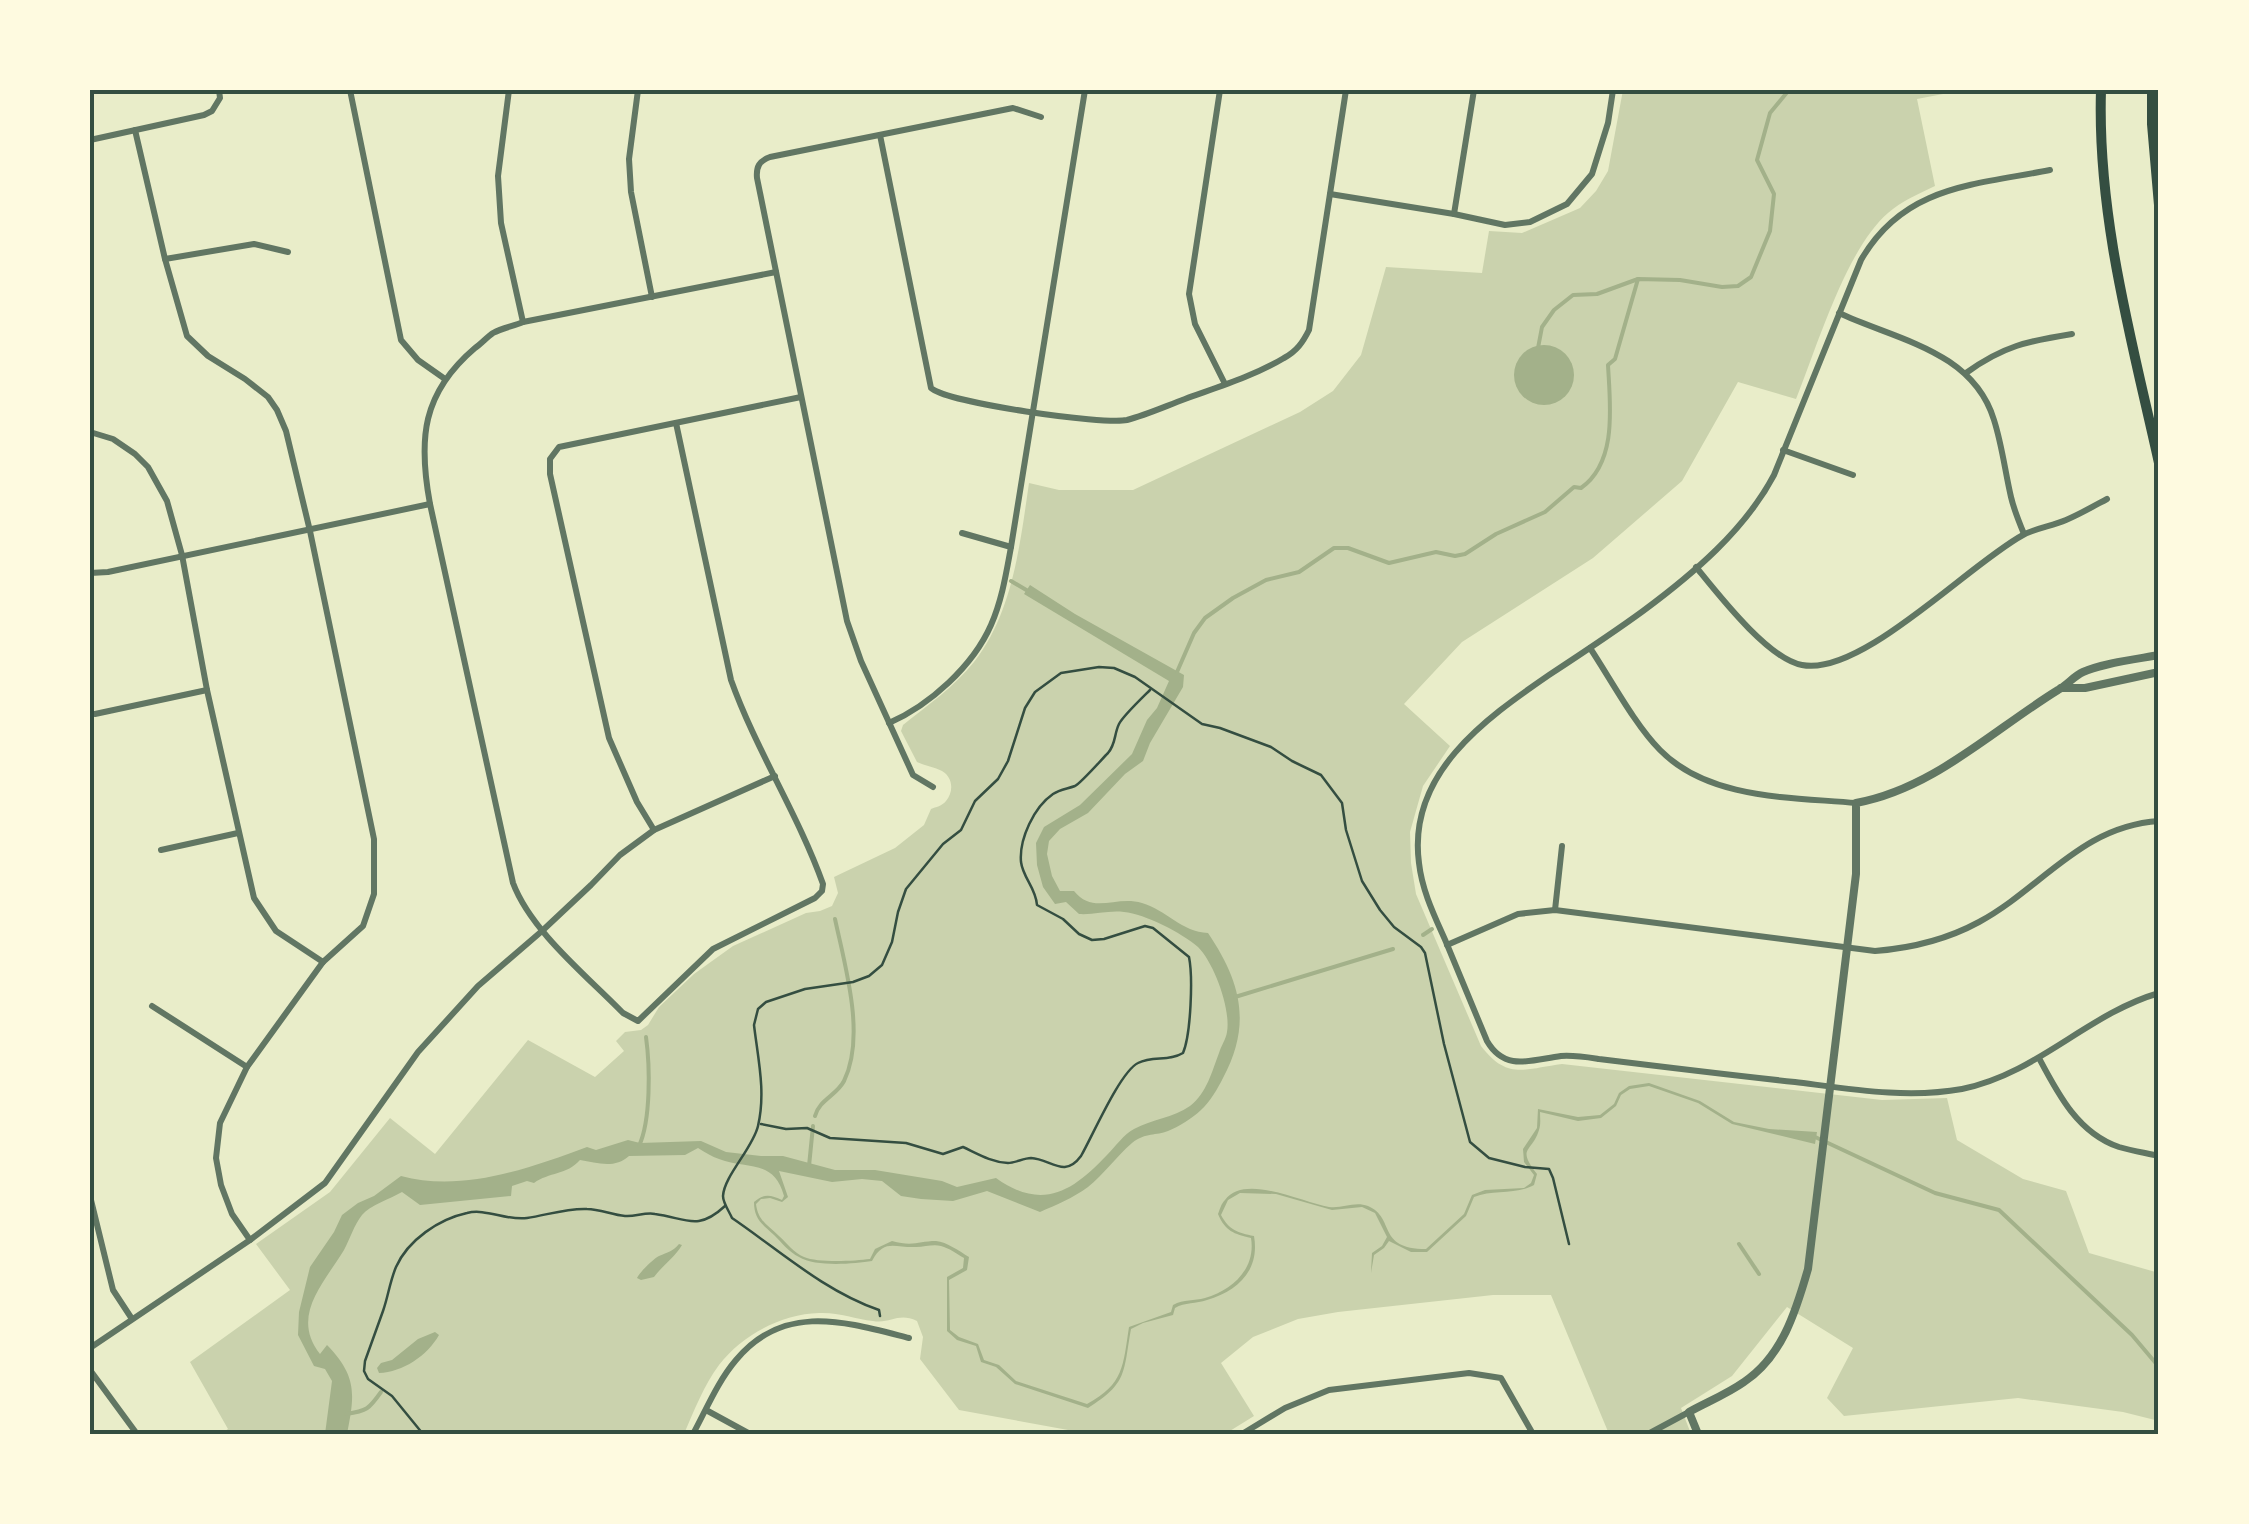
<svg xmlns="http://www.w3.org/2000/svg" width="2249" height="1524" viewBox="0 0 2249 1524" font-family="Lato,sans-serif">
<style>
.green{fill:#cad2ad}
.water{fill:#a3b18a}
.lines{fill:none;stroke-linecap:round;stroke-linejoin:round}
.stream{stroke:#a3b18a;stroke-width:4}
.path{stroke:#344e41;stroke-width:2.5}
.minor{stroke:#617663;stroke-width:6}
.tertiary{stroke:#617663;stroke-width:8}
.primary{stroke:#344e41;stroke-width:10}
.neatline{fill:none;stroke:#344e41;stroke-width:4}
</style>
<rect width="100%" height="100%" fill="#e9edc9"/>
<path class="green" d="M1623,90h341l-47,9 18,87c-17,8 -33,15 -47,27 -42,36 -71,134 -92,186l-58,-17 -56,99 -89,77 -131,84 -58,62 46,42 -27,40 -13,46 1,31 5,31 65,152c26,34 43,23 81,18l320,36 65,-2 10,42 66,39 43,12 23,62 70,20v148l-36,-9 -105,-14 -174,18 -17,-18 26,-50 -66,-41 -55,69 -51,32 10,26h-82l-58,-139h-58l-155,17 -40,7 -45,18 -32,26 33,53 -29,18h-135l-131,-24 -39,-51 3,-22 -6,-16c-19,-9 -26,3 -44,0 -18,-2 -35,-9 -54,-8 -37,1 -77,22 -100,52 -15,20 -25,46 -35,69h-463l7,-5 -38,-67 100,-72 -34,-46 74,-52 60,-74 45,36 93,-114 67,37 29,-26 -8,-10 9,-9 16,-2 7,-5 11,-18 35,-33 39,-28 73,-33 14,-2 12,-5 6,-13 -4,-16 61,-29 29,-23 7,-16c5,-2 11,-3 15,-8 8,-9 7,-24 -4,-30 -7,-4 -17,-5 -25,-9l-16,-31 2,-6c25,-20 51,-38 71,-63 39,-50 46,-118 55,-179l30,7h74l167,-78 33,-21 28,-36 25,-88 96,6 7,-42 33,2 58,-25 16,-17 12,-20z"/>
<g class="water">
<circle cx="1544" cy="375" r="30"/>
<path d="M1030,585l45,29 109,61 -1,12 -33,56 -7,18 -18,13 -37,39 -28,16 -11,12 -2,13 5,22 8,15h14c19,24 42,4 68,12 24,7 40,29 66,30 33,49 44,91 15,145 -5,10 -13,24 -22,32 -8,8 -23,17 -33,21 -12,5 -22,1 -36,12 -15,13 -28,31 -44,44 -15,11 -32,18 -48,25l-53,-21 -34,10 -32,-2 -20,-3 -19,-15 -20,-2 -30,3 -53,-11 9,26 -6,5 -12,-4 -9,1 -5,5c2,17 12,21 23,32 8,7 15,17 25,21 14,6 50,4 66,2l5,-10 17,-8c21,6 27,0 44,0 11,1 23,10 33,16l-2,13 -18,10 1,50 9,7 19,7 6,16 15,5 17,16 71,23c37,-20 36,-38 42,-77l42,-15 2,-7c11,-6 21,-4 32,-7 28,-8 51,-30 46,-60 -17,-4 -26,-7 -33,-24 2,-5 3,-10 7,-14 20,-27 78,3 104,7 13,2 25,-6 39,-1 28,12 8,43 58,43l38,-35 8,-19 13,-5 39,-2 7,-5 3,-8 -10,-13 -1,-13 14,-21 1,-19 40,8 22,-2 14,-11 5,-11 10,-7 20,-3 51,18 34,21 35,7 48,3 -2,12 -83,-20 -34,-21 -49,-17 -19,3 -9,6 -5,11 -15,12 -23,3 -38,-9c0,6 1,12 -1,18 -7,23 -23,17 -2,44l-3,11c-18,10 -41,4 -60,12l-8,19 -39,36h-16l-22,-11 -5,7 -10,7 -3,18 1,-20 10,-7 5,-9 -12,-24 -13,-6 -30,3 -56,-16 -36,-1 -12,7 -7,15c8,15 17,18 33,21 6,34 -16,55 -47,64 -11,4 -22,2 -32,8l-2,7 -30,8 -12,6c-8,44 -3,54 -43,79l-73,-24 -19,-17 -15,-5 -5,-16 -19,-6 -10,-9v-54l16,-9 1,-10c-7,-4 -15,-10 -23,-12 -8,-2 -16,1 -25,1 -21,1 -32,-9 -44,14 -19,3 -57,6 -73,-4 -10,-5 -17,-14 -25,-22 -12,-11 -20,-16 -20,-33 10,-9 17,-7 28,-2l2,-4c-10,-38 -38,-26 -65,-37 -7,-2 -14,-7 -21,-11l-13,7 -56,1c-14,13 -32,7 -49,4 -13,15 -31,12 -46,23l-7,-2 -15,5 -1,10 -91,9 -18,-13c-12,7 -32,13 -40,23 -8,10 -12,24 -18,35 -20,33 -54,66 -24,104l7,-9c30,31 28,49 20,89h-22l7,-53 -7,-12 -11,-3 -16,-31 1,-23 11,-45 24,-35 8,-17 16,-12 16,-7 27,-20c61,17 129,-8 186,-29l9,3 32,-10 12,3 61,-2 25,11 35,4h22l52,14h40l67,11 15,6 39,-9c46,33 76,14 111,-23 8,-8 17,-21 27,-26 18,-10 39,-11 56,-23 17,-13 22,-35 29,-53 2,-7 7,-14 8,-21 4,-23 -13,-69 -29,-85 -16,-14 -53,-33 -74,-35 -15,-2 -30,3 -45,2l-13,-12 -11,2 -12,-17 -6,-22 -1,-22 8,-16 36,-22 52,-51 15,-34 10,-12 12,-27 -145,-87z"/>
<path d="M679,1244l3,1c-7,12 -20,21 -28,32l-13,3 -4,-2c3,-6 16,-19 22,-22 9,-4 13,-4 20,-12z"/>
<path d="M435,1332l4,3c-12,21 -36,37 -60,38l-2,-5 4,-5 11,-3 26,-21z"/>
</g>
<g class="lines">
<g class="stream">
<path d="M1538,348l4,-21 12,-17 19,-15 24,-1 41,-15 42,1 42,7 16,-1 13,-9 19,-46 4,-37 -17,-34 13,-47 19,-23"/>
<path d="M1011,581l17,10"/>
<path d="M1177,672l17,-39 11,-15 28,-20 33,-18 33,-8 35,-24h14l41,15 47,-11 19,4 10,-2 31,-20 49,-22 29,-25 7,1c37,-26 29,-84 27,-123l7,-6 23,-80"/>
<path d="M1423,935l9,-6"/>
<path d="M1235,997l158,-48"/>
<path d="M815,1116c4,-16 22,-21 29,-35 22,-45 1,-115 -9,-162"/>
<path d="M1813,1136l122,57 64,17 133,125 27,32"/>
<path d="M639,1146c12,-26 11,-80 7,-109"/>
<path d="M809,1166l4,-40"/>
<path d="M1739,1244l20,30"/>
<path d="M346,1414c21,-3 23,-5 35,-22"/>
</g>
<g class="path">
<path d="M761,1124l25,5 21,-1 23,10 76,5 37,11 20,-7c15,7 28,15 45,16 7,0 16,-5 23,-5 20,1 33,21 50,-2 12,-21 39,-84 57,-93 15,-8 30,-1 45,-10 8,-19 10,-76 6,-96l-36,-29 -8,-2 -41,13 -12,1 -13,-6 -16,-15 -26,-14c-1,-17 -14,-27 -16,-43 -2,-23 13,-55 32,-68 7,-5 14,-5 22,-8 6,-3 27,-27 33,-33 8,-9 6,-19 11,-29 4,-8 24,-27 31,-34"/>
<path d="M880,1316l-1,-6c-55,-19 -100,-60 -147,-92 -3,-7 -9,-15 -9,-22 1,-20 30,-48 35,-70 8,-34 0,-67 -4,-101l4,-16 8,-7 39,-13 48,-7 16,-6 13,-11 10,-23 6,-30 8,-23 37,-45 18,-14 14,-29 23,-22 10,-18 17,-53 10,-16 26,-19 38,-6 15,1 21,9 67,47 18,4 51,19 21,14 29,14 21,28 4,27 16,51 18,29 14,17 27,20 4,6 19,91 26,98 19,16 36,9 24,2 4,9 16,66"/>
<path d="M423,1434l-31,-38 -24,-17 -4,-8 1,-10c6,-17 12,-33 18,-50 5,-14 7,-30 13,-44 12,-27 43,-48 71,-54 19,-5 39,8 60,5 20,-3 40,-10 60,-9 13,0 25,6 38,7 10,1 20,-4 30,-2 31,4 42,18 70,-8"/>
</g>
<g class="minor">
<path d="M350,90l51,250 17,20 27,19"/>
<path d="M509,90l-11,86 3,47 22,99"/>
<path d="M638,90l-9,69 2,33 21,105"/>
<path d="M1220,90l-31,204 6,30 30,60"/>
<path d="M135,130l30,129 22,77 21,20 37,23 23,18 9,13 9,21 24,100 64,308v55l-11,32 -40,36 -76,105 -27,56 -4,35 5,27 11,29 18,26"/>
<path d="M880,135l51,253c17,15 171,37 196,32 19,-5 39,-14 58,-21 33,-12 69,-23 99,-41 13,-7 19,-16 25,-28l37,-240"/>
<path d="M90,140l114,-25 8,-4 8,-13 -1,-8"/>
<path d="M2050,170c-75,15 -146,15 -189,90l-87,215c-29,55 -81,99 -131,136 -30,22 -62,43 -94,64 -64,44 -142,99 -130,188 3,28 16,54 27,79 14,33 27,66 41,99 18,31 44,19 74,15 13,-1 25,1 38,3 65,8 131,16 196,23 55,7 112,17 167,7 75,-15 125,-75 197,-96"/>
<path d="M1330,194l124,20 51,11 25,-3 37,-18 25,-30 16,-51 5,-33"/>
<path d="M1454,214l20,-124"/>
<path d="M165,259l89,-15 34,8"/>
<path d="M1839,313c58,27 134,38 155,107 8,25 11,51 17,77 3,13 8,25 13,37"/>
<path d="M1966,373c37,-27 62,-32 106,-39"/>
<path d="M676,423l55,257c25,70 67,134 92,204l-1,7 -7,7 -102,51 -75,72 -15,-8c-36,-37 -92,-82 -110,-130l-83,-379c-12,-65 -8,-111 45,-156 6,-4 12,-11 18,-15 9,-5 21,-7 30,-11l253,-50"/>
<path d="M90,432l23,7 22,15 13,13 19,34 15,54 25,135 47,208 22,33 47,31"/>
<path d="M1783,450l70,25"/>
<path d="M962,533l49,14"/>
<path d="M1696,567c22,27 72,92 106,98 59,12 167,-101 221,-130 13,-7 29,-9 43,-15 14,-6 28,-14 41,-21"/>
<path d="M90,573l18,-1 322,-68"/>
<path d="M1590,648c20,30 45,77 70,102 49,50 131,47 196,53"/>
<path d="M95,714l112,-24"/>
<path d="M889,723c41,-18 84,-57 102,-98 11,-25 15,-51 20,-78l74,-457"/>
<path d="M933,787l-20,-12 -52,-114 -14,-40 -90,-443c-1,-11 2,-17 13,-21l243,-49 28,9"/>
<path d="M654,830l-17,-28 -28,-64 -59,-264v-15l9,-12 242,-50"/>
<path d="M161,850l77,-17"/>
<path d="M1555,910l7,-64"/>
<path d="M1447,945l71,-31 37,-4 320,41c38,-3 71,-11 104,-29 63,-34 102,-96 180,-101"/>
<path d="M152,1006l95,61"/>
<path d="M2039,1058c19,36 39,75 80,89 13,4 27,6 40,9"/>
<path d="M90,1196l23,94 19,29"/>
<path d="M90,1348l160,-108 75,-57 93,-131 60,-66 64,-55 49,-46 29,-30 34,-25 121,-54"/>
<path d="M90,1370l47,64"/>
<path d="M706,1410l44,24"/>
<path d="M693,1434c13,-24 25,-53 43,-74 48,-58 110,-38 173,-22"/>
<path d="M1242,1434l43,-26 44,-18 140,-17 32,5 32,56"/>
<path d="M1648,1434l41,-22"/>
</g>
<g class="tertiary">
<path d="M2061,688h24l74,-16"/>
<path d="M1698,1434l-9,-22c18,-10 38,-18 55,-30 38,-25 52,-71 64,-113l48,-395v-71c77,-14 137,-73 202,-113 9,-5 16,-14 25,-18 20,-9 54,-13 76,-17"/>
</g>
<g class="primary">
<path d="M2101,90c-4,127 31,251 58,373"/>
<path d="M2152,90v34l7,81"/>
</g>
</g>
<rect width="2249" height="1524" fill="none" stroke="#fefae0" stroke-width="185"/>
<rect x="92" y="92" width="2064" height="1340" class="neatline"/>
</svg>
